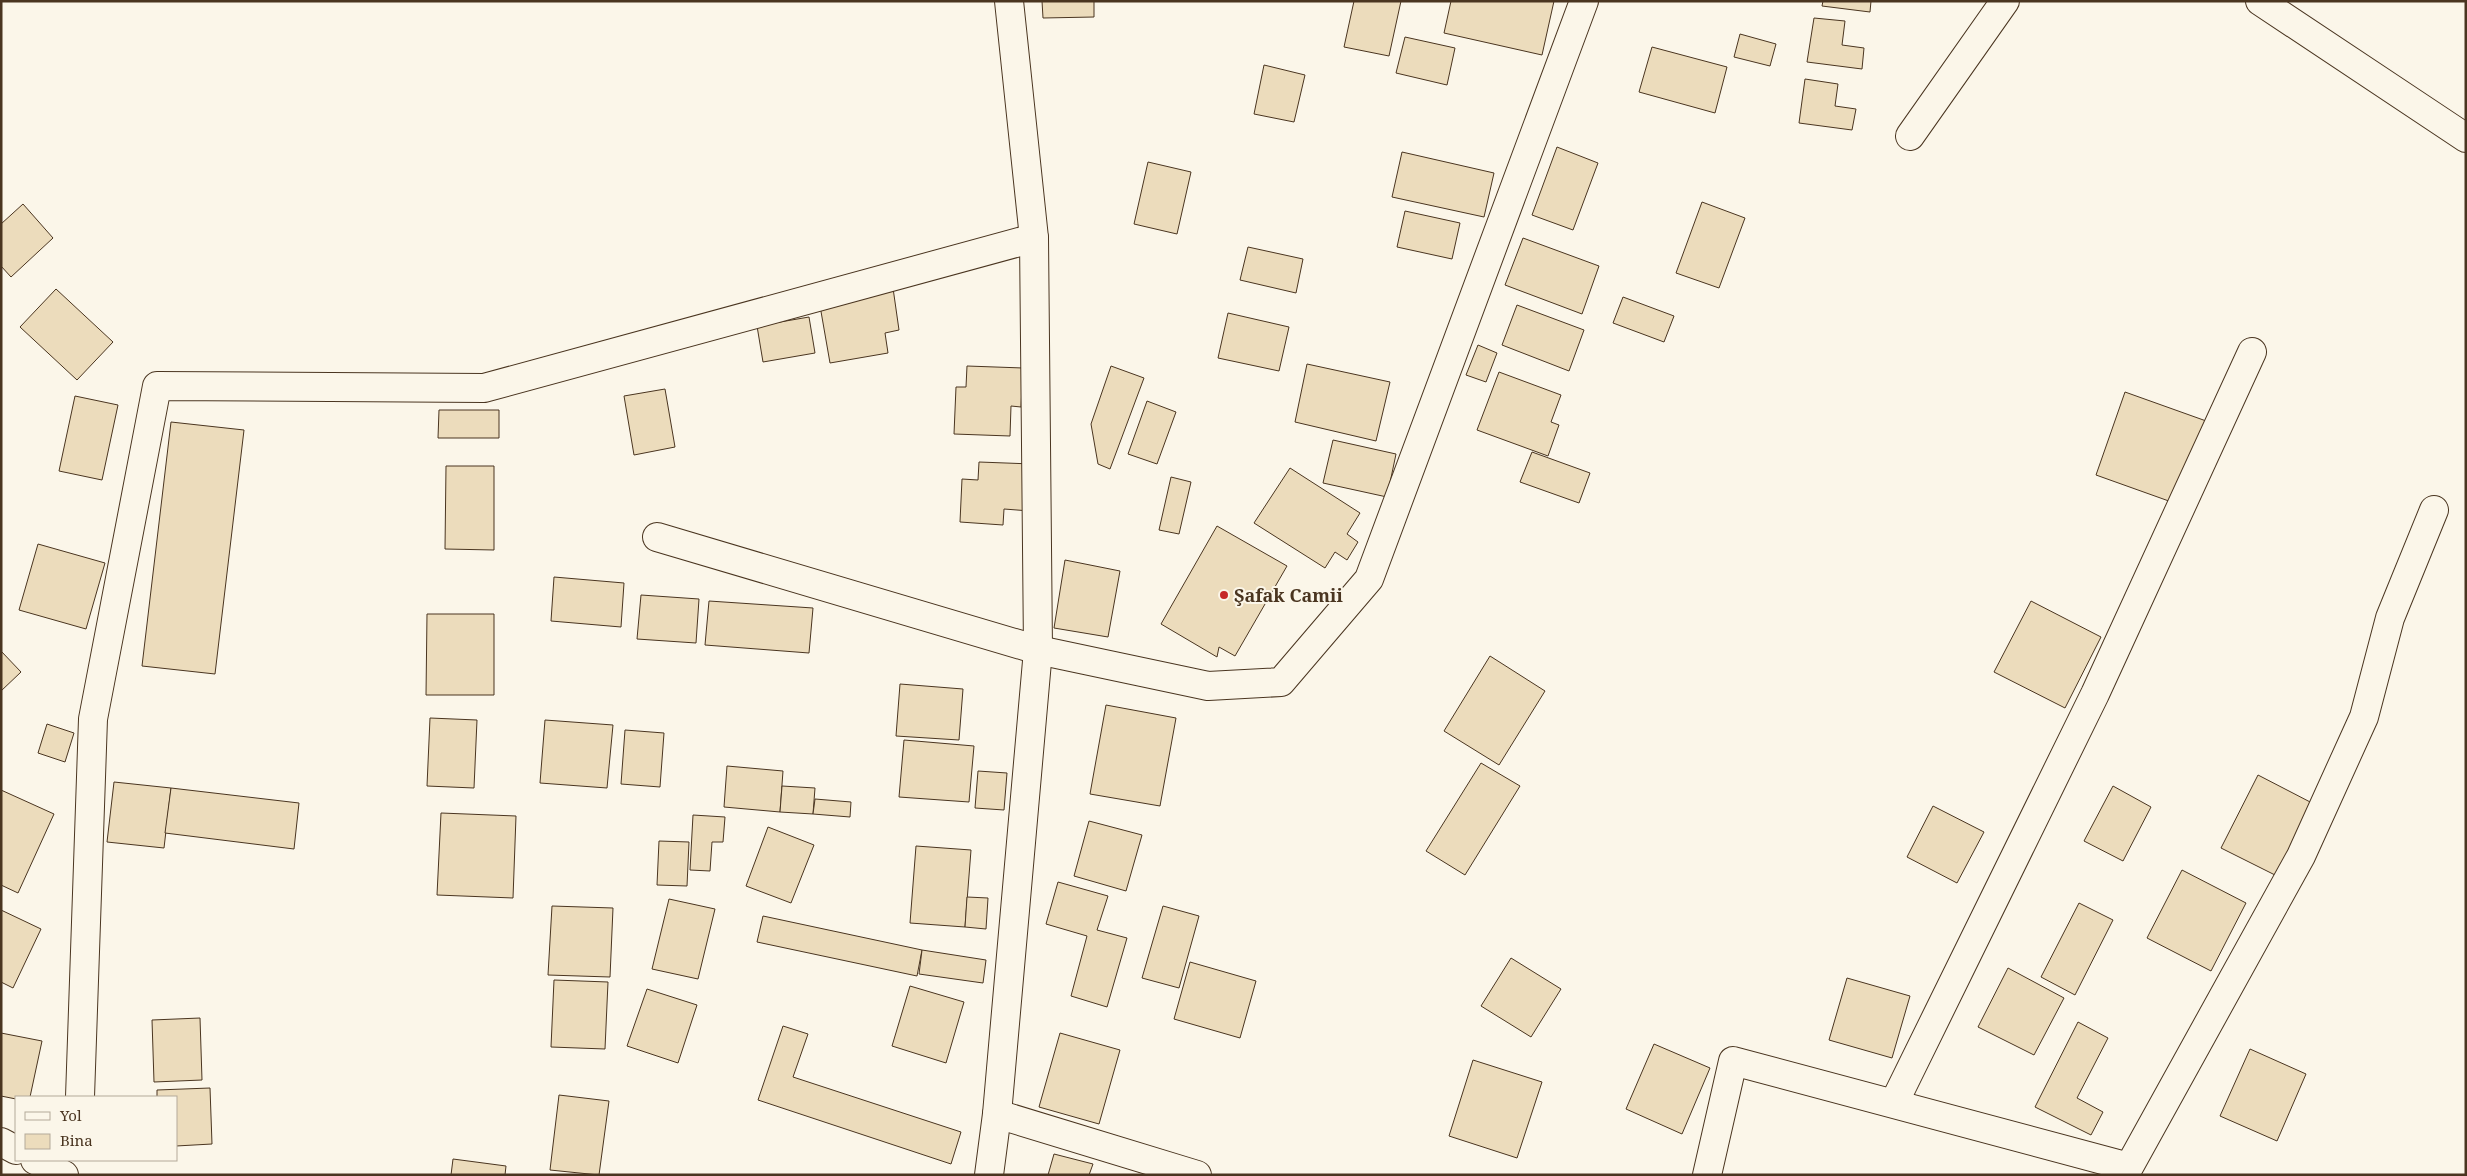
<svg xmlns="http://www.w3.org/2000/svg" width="2467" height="1176" viewBox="0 0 2467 1176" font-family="'Noto Serif',serif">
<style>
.building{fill:#ecdcbc;stroke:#4a3520}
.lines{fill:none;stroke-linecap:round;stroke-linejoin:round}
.minor-casing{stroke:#4a3520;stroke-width:30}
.minor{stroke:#fbf6e9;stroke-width:28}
.poi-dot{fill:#c62828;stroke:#fbf6e9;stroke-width:2}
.labels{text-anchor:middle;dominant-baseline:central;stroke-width:4;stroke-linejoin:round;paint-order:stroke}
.poi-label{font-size:18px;font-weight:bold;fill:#4a3520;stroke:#fbf6e9;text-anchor:start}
</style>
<rect width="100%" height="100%" fill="#fbf6e9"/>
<g class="building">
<path d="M1042,1h52v16l-51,1z"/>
<path d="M1354,1h47l-12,55 -45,-9z"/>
<path d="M1451,1h103l-12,54 -98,-22z"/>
<path d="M1823,1h48l-1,11 -48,-6z"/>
<path d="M1814,18l31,3 -3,24 22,3 -2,21 -55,-7z"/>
<path d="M1740,34l36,10 -6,22 -36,-9z"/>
<path d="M1405,37l50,11 -8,37 -51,-12z"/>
<path d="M1652,47l75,20 -12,46 -76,-21z"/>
<path d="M1264,65l41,10 -11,47 -40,-8z"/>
<path d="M1805,79l33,5 -3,22 21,3 -4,21 -53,-7z"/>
<path d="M1557,147l41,16 -25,67 -41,-15z"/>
<path d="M1402,152l92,21 -10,44 -92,-20z"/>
<path d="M1148,162l43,10 -14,62 -43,-10z"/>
<path d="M1702,202l43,16 -26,70 -43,-15z"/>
<path d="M23,204l30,34 -42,39 -10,-11v-42z"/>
<path d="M1405,211l55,12 -8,36 -55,-12z"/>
<path d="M1523,238l76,28 -17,48 -77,-29z"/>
<path d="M1248,247l55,12 -7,34 -56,-13z"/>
<path d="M893,288l6,42 -14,3 3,20 -58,10 -11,-63z"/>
<path d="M56,289l57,53 -36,38 -57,-53z"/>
<path d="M1623,297l51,19 -10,26 -51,-19z"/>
<path d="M1517,305l67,25 -15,41 -67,-26z"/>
<path d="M1228,313l61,14 -10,44 -61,-13z"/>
<path d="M809,317l6,36 -52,9 -6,-36z"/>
<path d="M1478,345l19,8 -11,29 -20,-7z"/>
<path d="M1307,364l83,18 -14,59 -81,-19z"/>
<path d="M967,366l56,2 -2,39 -10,-1 -1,30 -56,-2 2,-47h10z"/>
<path d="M1111,366l33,12 -34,91 -12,-5 -7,-40z"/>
<path d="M1499,372l62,23 -10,27 8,3 -11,31 -71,-26z"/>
<path d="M665,389l10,58 -41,8 -10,-59z"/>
<path d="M2125,392l84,30 -29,83 -84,-30z"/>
<path d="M75,396l43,9 -16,75 -43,-9z"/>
<path d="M1147,401l29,11 -19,52 -29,-10z"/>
<path d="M439,410h60v28h-61z"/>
<path d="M171,422l73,8 -29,244 -73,-8z"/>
<path d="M1333,440l63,14 -9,43 -64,-14z"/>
<path d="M1532,452l58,21 -11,30 -59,-21z"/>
<path d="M979,462l53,2 -2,47 -26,-2 -1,16 -43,-3 2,-43 16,1z"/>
<path d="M446,466h48v84l-49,-1z"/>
<path d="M1290,468l70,45 -13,21 11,8 -11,18 -12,-8 -10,16 -71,-45z"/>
<path d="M1171,477l20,5 -12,52 -20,-4z"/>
<path d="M1217,526l70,40 -52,90 -16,-9 -2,10 -56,-33z"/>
<path d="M38,544l67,19 -19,66 -67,-19z"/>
<path d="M1065,560l55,11 -12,66 -54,-9z"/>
<path d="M554,577l70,6 -3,44 -70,-6z"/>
<path d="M641,595l58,4 -3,44 -59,-4z"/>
<path d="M709,601l104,7 -4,45 -104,-8z"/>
<path d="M2031,601l70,36 -36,71 -71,-36z"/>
<path d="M427,614h67v81h-68z"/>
<path d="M1,651l20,21 -20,19z"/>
<path d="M1490,656l55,35 -46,74 -55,-34z"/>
<path d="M900,684l63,5 -4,51 -63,-4z"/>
<path d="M1106,705l70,13 -16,88 -70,-12z"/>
<path d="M430,718l47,2 -3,68 -47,-2z"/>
<path d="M545,720l68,5 -6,63 -67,-5z"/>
<path d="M47,724l27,9 -9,29 -27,-9z"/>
<path d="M625,730l39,3 -4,54 -39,-3z"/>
<path d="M904,740l70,6 -5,56 -70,-5z"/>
<path d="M1481,763l39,23 -55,89 -39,-24z"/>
<path d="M727,766l56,5 -3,41 -56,-5z"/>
<path d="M978,771l29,2 -3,37 -29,-2z"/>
<path d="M2258,775l56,29 -37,72 -56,-28z"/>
<path d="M114,782l57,6 -7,60 -57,-6z"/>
<path d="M782,786l33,2 -2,26 -33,-2z"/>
<path d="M2113,786l38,21 -28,54 -39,-20z"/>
<path d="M171,788l128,15 -5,46 -129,-16z"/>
<path d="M1,790l53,24 -36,79 -17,-8z"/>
<path d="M815,799l36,3 -1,15 -37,-3z"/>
<path d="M1933,806l51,26 -27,51 -50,-26z"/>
<path d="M441,813l75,3 -3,82 -76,-3z"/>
<path d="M693,815l32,2 -2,25h-11l-2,29 -20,-1z"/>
<path d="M1089,821l53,14 -16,56 -52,-15z"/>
<path d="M768,827l46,18 -23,58 -45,-17z"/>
<path d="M659,841l30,1 -2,44 -30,-1z"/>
<path d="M916,846l55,4 -6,77 -55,-4z"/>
<path d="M2182,870l64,33 -35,68 -64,-33z"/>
<path d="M1058,882l50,14 -11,34 30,8 -20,69 -36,-11 16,-60 -41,-12z"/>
<path d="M967,897l21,1 -2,31 -21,-2z"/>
<path d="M669,899l46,10 -17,70 -46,-10z"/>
<path d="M2079,903l34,17 -38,75 -34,-18z"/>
<path d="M552,906l61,2 -3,69 -62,-2z"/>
<path d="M1163,906l36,10 -20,72 -37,-10z"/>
<path d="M1,910l40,19 -28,59 -12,-6z"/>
<path d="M763,916l159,34 -5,26 -160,-34z"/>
<path d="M922,950l64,10 -3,23 -64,-9z"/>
<path d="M1511,958l50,31 -30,48 -50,-31z"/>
<path d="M1190,962l66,19 -16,57 -66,-19z"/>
<path d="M2008,968l56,30 -30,57 -56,-28z"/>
<path d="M1847,978l63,18 -18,62 -63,-18z"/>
<path d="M554,980l54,2 -3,67 -54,-2z"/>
<path d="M910,986l54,16 -18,61 -54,-17z"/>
<path d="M647,989l50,16 -19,58 -51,-17z"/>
<path d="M200,1018l2,62 -48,2 -2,-62z"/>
<path d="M2078,1022l30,16 -31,60 26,14 -12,23 -56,-28z"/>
<path d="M783,1026l25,8 -15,43 168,55 -10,32 -193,-64z"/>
<path d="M1,1033l41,8 -12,56h-14v2l-15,-3z"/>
<path d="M1060,1033l60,17 -21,74 -60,-17z"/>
<path d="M1654,1044l56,24 -28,66 -56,-25z"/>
<path d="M2250,1049l56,25 -29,67 -57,-25z"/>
<path d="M1473,1060l69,22 -25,76 -68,-22z"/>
<path d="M210,1088l2,56 -36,2v-49h-19v-7z"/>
<path d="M559,1095l50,6 -10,74 -49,-5z"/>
<path d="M1054,1154l39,10 -4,11h-41z"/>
<path d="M453,1159l53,7 -1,9h-54z"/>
</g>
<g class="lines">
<defs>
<g id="minor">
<path d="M2260,1l206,137"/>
<path d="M1910,136l95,-135"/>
<path d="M657,537l381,113 170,36 73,-4 88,-103 215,-578"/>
<path d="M80,1097l13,-378 64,-333 327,2 550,-150"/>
<path d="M1894,1103l201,-409 157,-342"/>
<path d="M997,1114l200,61"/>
<path d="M1,1142l15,8"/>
<path d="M35,1160l29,15"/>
<path d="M989,1175l8,-61 41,-464 -4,-412 -25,-237"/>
<path d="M1707,1175l26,-114 396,106 172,-311 63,-139 26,-99 44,-108"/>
</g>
</defs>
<use href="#minor" class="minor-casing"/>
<use href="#minor" class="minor"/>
</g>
<circle class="poi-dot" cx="1224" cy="595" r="5"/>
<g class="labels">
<g class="poi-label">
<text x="1234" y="595">Şafak Camii</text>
</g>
</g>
<rect width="2467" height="1176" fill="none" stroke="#4a3520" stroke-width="5"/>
<rect x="15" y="1096" width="162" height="65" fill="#fbf6e9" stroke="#b4a999"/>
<rect x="25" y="1112" width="25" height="8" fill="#fbf6e9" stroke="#b4a999"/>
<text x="60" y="1121" font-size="15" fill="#4a3520">Yol</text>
<rect x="25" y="1134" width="25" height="15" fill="#ecdcbc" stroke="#b4a999"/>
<text x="60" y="1146" font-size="15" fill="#4a3520">Bina</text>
</svg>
